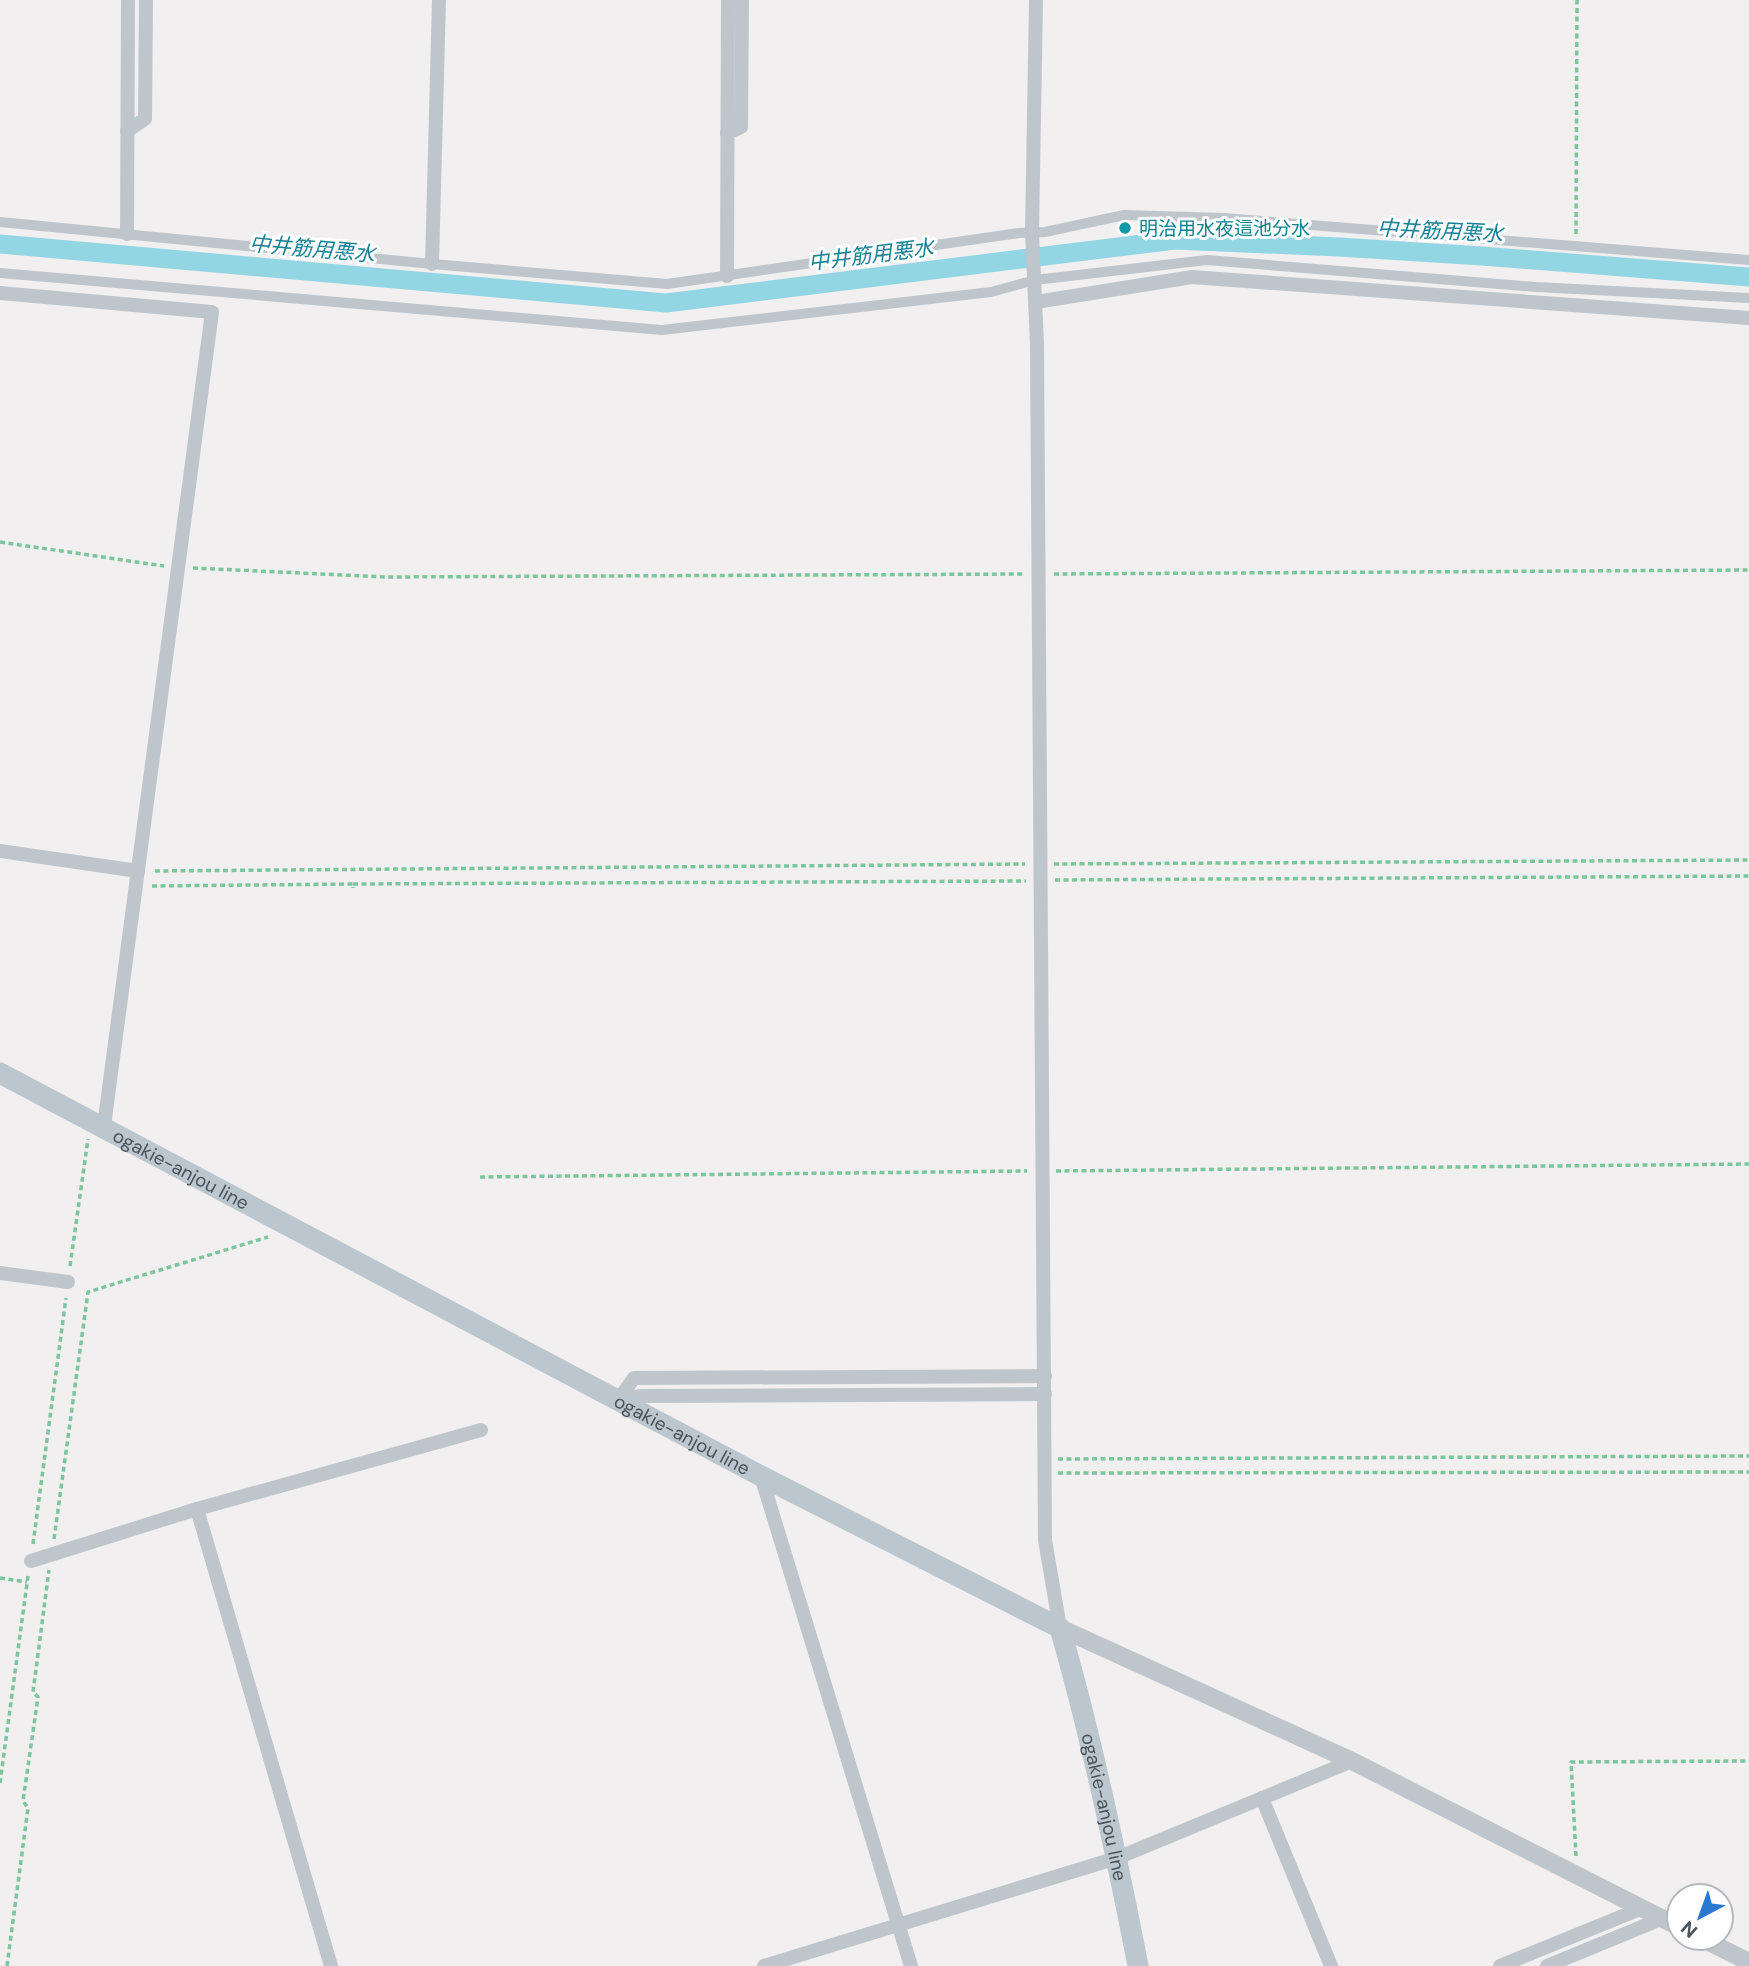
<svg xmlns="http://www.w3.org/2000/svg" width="1749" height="1966" viewBox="0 0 1749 1966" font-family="'DM Sans','Noto Sans JP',sans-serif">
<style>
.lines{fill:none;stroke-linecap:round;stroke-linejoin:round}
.canal{stroke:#92d6e4;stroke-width:19}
.path{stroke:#7cc69e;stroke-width:3.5;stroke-dasharray:5 3.5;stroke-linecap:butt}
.pedestrian{stroke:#bec6cc;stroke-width:10}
.minor{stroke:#bec6cc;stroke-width:14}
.tertiary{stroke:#bec6cc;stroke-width:18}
.secondary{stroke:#bcc6cf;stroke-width:21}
.culture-dot{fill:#0f9aa8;stroke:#fff;stroke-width:2.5}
.labels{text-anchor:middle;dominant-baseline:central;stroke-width:6;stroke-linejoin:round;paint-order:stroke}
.culture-label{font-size:19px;fill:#0d838f;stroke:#fff;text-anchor:start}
.street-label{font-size:19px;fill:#48535a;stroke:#fff}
.water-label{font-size:21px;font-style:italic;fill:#198196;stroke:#fff}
</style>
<rect width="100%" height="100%" fill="#f1efef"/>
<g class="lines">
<path class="canal" d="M0,244l666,59 509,-63 164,7 143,9 267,21"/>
<g class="path">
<path d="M1576,234l1,-234"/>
<path d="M0,542l164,24"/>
<path d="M193,568l193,9 639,-3"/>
<path d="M1054,574l695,-4"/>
<path d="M1054,864l695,-4"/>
<path d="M155,871l870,-7"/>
<path d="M1055,880l694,-4"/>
<path d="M353,884l673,-3"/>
<path d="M152,886l201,-2v4"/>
<path d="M1056,1171l693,-7"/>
<path d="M480,1177l547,-6"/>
<path d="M70,1266l18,-127"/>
<path d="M1058,1459l691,-3"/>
<path d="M1058,1473l691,-1"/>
<path d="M54,1539l34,-247 180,-55"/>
<path d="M33,1544l33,-246"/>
<path d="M0,1578l27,4"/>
<path d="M0,1783l28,-207"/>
<path d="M1576,1856l-5,-94 178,-1"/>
<path d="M7,1966l21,-158 -5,-7 15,-104 -5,-5 16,-122"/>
</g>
<g class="pedestrian">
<path d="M0,222l432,42 235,20 352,-51 26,-1 79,-17 100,3 525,42"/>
<path d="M0,273l662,57 329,-38 44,-12 172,-20 329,27 213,11"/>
</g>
<g class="minor">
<path d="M1036,0l-4,232 5,113 8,1195 15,88"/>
<path d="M127,131l18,-12 1,-119"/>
<path d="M727,133l14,-6 1,-127"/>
<path d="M127,234l1,-234"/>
<path d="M432,264l7,-264"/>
<path d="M727,276l1,-276"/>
<path d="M0,293l212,19 -108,814"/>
<path d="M1036,302l156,-25 557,41"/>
<path d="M0,851l138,20"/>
<path d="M0,1273l68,9"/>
<path d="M619,1399l15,-21 411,-2"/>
<path d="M619,1399l23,-3 403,-2"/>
<path d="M761,1476l150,490"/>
<path d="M197,1509l284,-79"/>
<path d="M31,1561l166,-52 134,457"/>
<path d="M1262,1798l69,168"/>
<path d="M764,1966l353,-108 235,-97"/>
<path d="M1500,1966l140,-57"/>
<path d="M1547,1966l114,-47"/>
</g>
<g class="tertiary">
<path d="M1060,1628l292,133 327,166"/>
<path d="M1701,1938l48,24"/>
</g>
<path class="secondary" id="s1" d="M0,1073l761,403 299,152c32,111 56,224 78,338"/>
</g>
<circle class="culture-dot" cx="1125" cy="228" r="7"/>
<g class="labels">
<g class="culture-label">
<text x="1139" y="228">明治用水夜這池分水</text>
</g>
<g class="street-label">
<text stroke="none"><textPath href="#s1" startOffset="205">ogakie-anjou line</textPath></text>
<text stroke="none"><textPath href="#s1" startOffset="772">ogakie-anjou line</textPath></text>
<text stroke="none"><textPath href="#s1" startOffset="1381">ogakie-anjou line</textPath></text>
</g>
<g class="water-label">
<text transform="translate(1440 231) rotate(3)">中井筋用悪水</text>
<text transform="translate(312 249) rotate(5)">中井筋用悪水</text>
<text transform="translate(871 255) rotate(-7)">中井筋用悪水</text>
</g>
</g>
<g transform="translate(1700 1917) rotate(221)"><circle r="33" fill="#ffffff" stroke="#b6babd" stroke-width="2"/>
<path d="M0-5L12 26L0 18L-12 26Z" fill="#2979d1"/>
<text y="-10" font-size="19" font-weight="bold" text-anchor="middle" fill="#48535a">N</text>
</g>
</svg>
